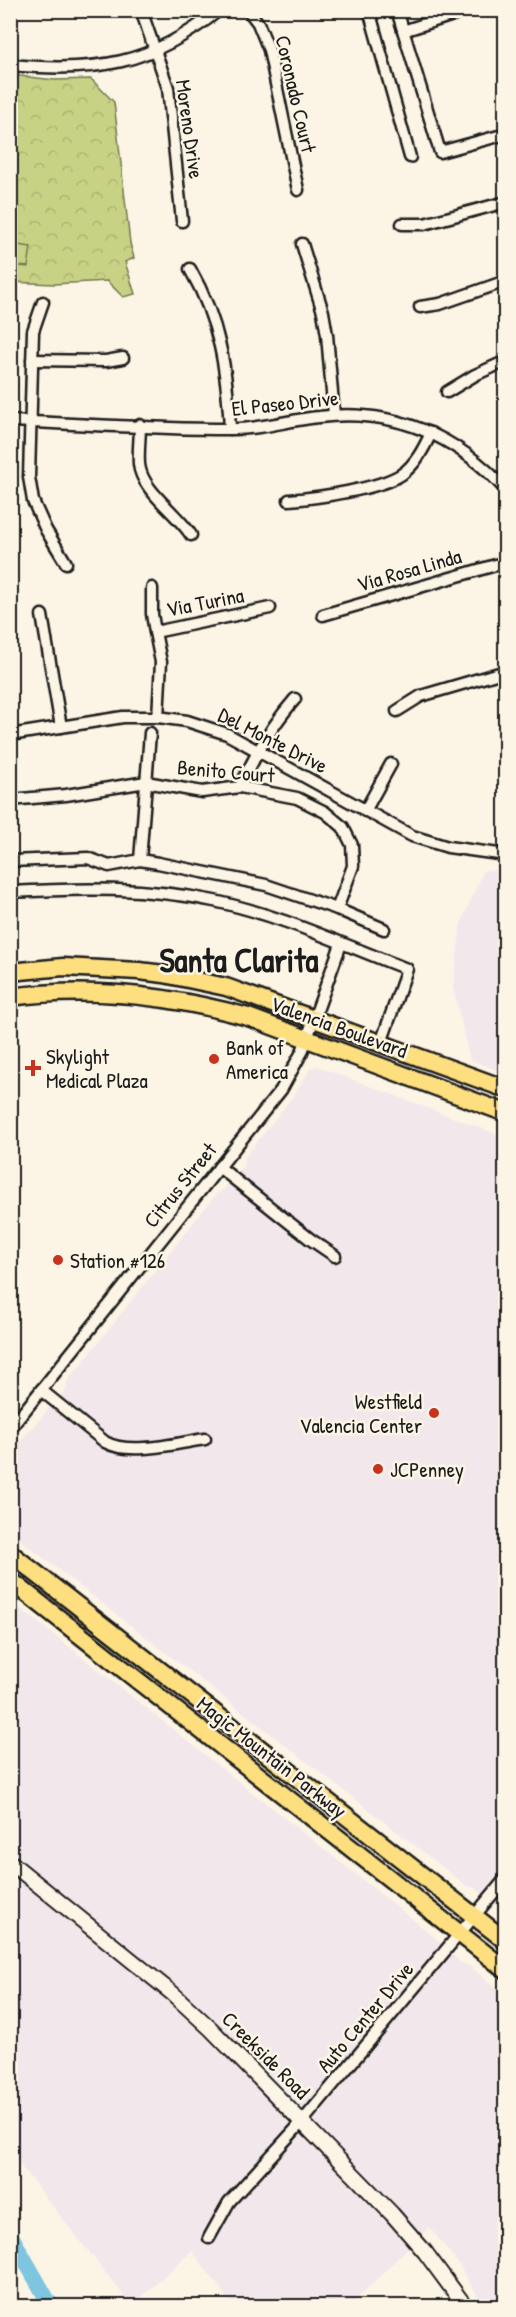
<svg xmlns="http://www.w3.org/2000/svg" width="516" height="2317" viewBox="0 0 516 2317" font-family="'Patrick Hand',sans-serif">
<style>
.built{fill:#f2e8ec}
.park{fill:url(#park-crowns);stroke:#727750;stroke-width:1.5}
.garden{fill:#c7d285;stroke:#727750;stroke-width:1.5}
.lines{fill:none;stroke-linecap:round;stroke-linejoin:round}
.river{stroke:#7ec5df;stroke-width:16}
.minor-casing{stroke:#1c1c1c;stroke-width:15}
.tertiary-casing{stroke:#1c1c1c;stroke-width:18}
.primary-casing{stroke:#1c1c1c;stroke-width:21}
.minor{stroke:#fcf5e5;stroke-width:10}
.tertiary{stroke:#fcf5e5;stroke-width:14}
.primary{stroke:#fddf80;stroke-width:16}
.poi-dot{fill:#c8321e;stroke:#fcf5e5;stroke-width:2}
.labels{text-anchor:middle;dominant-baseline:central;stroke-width:5;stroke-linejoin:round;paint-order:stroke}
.street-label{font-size:21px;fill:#1c1c1c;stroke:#fcf5e5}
.poi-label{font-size:21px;fill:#1c1c1c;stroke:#fcf5e5;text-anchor:start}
.town-label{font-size:33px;font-weight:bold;fill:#1c1c1c;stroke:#fcf5e5}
</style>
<defs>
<pattern id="park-crowns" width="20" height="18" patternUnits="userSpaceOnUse" patternTransform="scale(1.5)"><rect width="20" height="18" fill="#c7d285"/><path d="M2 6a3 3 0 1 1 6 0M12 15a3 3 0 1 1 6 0" fill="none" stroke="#aab472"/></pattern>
</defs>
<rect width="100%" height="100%" fill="#fcf5e5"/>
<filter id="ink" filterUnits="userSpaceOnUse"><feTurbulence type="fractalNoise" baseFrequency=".0167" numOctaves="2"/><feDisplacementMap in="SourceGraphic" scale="12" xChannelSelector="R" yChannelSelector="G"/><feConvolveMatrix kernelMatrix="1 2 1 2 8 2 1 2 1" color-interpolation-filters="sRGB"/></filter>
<g filter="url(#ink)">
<g class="built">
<path d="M484,870l19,1 2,2v200l-35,-13 -17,-73 8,-64z"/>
<path d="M316,1066l189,71v782l-2,-9 -29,-23 -7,-1 -456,-353 -1,-80 57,-65v-6l149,-188 6,-3 21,-25 2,-9 49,-62 16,-26z"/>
<path d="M10,1600l421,334 29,28 10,4 35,29v311h-21l-27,-44 -28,-35 -79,79h-117l-41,-55 -60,55 -121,-152z"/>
</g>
<path class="park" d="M11,75l44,5 36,-1 23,23 16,141 4,15 -9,4 10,32 -12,3 -16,-16 -53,3 -43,-2z"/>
<path class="garden" d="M11,244l20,3 -3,20 -17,-2z"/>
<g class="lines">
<path class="river" d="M10,2234l41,72"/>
<defs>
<g id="minor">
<path d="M141,10l27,78 14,133"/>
<path d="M248,10l10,13 11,27 29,140"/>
<path d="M369,10l41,147"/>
<path d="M397,10l43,142 66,-18"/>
<path d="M403,31l53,-17"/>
<path d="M10,65c86,8 141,0 209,-55"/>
<path d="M402,224h22l82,-22"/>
<path d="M302,244l21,68 4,23 7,80"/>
<path d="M190,269c30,52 37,102 40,160"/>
<path d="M43,302l-10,29 -4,146 4,24 13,29 20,33"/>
<path d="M420,307l20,-3 66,-23"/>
<path d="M32,360l74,1 17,-3"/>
<path d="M447,392l28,-17 31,-14"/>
<path d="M10,421c73,3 146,8 219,8 31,1 59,-9 90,-12 74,-9 137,18 187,73"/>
<path d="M140,425c0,13 -2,26 -1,39 2,26 38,49 52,71"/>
<path d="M289,500c27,-2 91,-11 113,-26 14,-10 22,-26 29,-41"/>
<path d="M152,588v26l3,18 115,-24"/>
<path d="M42,615l19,112"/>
<path d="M323,615l183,-53"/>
<path d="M155,632l6,30 -3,55"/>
<path d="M397,711l24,-15 85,-25"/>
<path d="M10,735l113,-18h35l29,4 40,13 185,102 36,11 58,8"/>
<path d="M240,787c15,-32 31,-61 55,-88"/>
<path d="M10,800l56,-5 80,-13 56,10 38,-5 57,11 28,14 18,15 9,18 1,21 -16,43"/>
<path d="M365,811l26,-47"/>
<path d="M140,860l10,-127"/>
<path d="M10,861l78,-3 21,8 31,-6 18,3 108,22 71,24 47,20"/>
<path d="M10,892c69,-4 137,-5 204,9 67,14 130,44 193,68l-26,74"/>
<path d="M219,1167l91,72 25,17"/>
<path d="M41,1390l64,52c24,14 73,1 100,-3"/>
<path d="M10,1429l271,-339 21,-38 39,-108"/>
<path d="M209,2238l20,-36 73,-80 204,-244"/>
</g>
<path id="tertiary" d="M10,1862l162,131 39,36 181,185 33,38 40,54"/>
<g id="primary">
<path d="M10,972l53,-5 76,4 25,3 62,13 280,102"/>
<path d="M10,997c81,-11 159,-2 238,20l258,96"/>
<path d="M10,1553l496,388"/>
<path d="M10,1580l496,390"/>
</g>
</defs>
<use href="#minor" class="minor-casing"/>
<use href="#tertiary" class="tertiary-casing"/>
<use href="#primary" class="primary-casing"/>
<use href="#minor" class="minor"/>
<use href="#tertiary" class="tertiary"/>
<use href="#primary" class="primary"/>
</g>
</g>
<g class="poi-dot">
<circle cx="214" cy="1059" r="6"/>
<path d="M30 1059h6v6h6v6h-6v6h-6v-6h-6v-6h6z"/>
<circle cx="58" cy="1260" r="6"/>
<circle cx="434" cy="1413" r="6"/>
<circle cx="378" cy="1469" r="6"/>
</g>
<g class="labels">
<g class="street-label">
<text transform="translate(296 94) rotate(77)">Coronado Court</text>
<text transform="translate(190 129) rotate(82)">Moreno Drive</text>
<text transform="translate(285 403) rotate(-6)">El Paseo Drive</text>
<text transform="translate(409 570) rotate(-16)">Via Rosa Linda</text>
<text transform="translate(205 602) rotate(-11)">Via Turina</text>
<text transform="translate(273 740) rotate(27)">Del Monte Drive</text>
<text transform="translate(226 771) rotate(5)">Benito Court</text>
<text transform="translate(339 1027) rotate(20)">Valencia Boulevard</text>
<text transform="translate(180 1185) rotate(-51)">Citrus Street</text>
<text transform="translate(272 1757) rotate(38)">Magic Mountain Parkway</text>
<text transform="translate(365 2017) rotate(-50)">Auto Center Drive</text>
<text transform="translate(266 2055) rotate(45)">Creekside Road</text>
</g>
<g class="poi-label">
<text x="226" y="1047">Bank of<tspan x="226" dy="24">America</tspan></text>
<text x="46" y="1056">Skylight<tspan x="46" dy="24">Medical Plaza</tspan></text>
<text x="70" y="1260">Station #126</text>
<text x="422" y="1401" text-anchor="end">Westfield<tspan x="422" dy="24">Valencia Center</tspan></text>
<text x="390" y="1469">JCPenney</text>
</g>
<g class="town-label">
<text x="239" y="960">Santa Clarita</text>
</g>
</g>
<rect width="516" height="2317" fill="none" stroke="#fcf5e5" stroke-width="36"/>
<rect x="18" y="18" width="480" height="2281" fill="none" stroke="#1c1c1c" stroke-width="2" filter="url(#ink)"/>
</svg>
